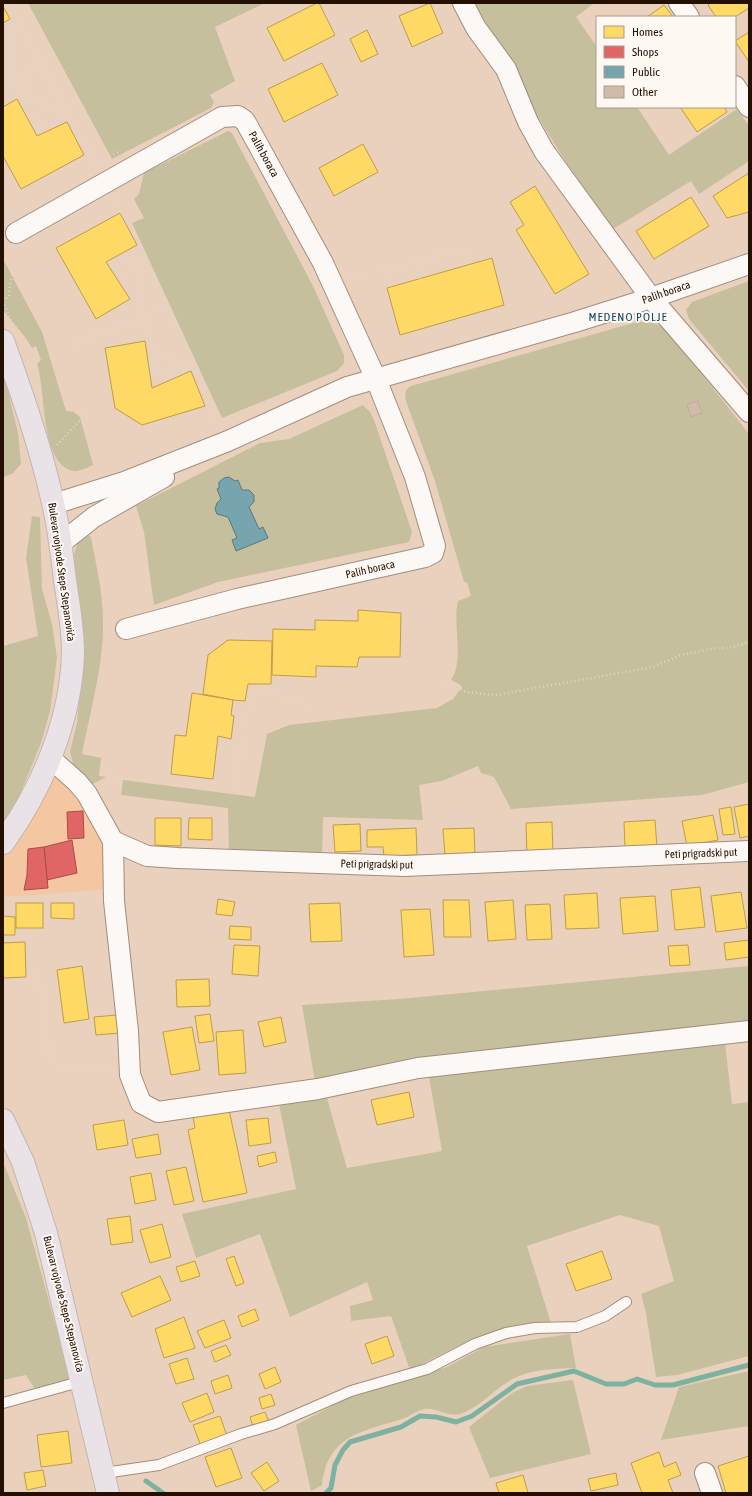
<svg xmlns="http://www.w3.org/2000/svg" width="752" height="1496" viewBox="0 0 752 1496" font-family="'Asap Condensed',sans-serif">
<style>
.built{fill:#f5c6a2}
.green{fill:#c5bf9d}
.homes{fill:#ffd966;stroke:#bd9d48}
.shops{fill:#e06666;stroke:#a84c48}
.public{fill:#76a5af;stroke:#5d787b}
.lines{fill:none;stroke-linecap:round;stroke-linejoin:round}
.stream{stroke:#7eb2a0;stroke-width:5}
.building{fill:#cfbca8;stroke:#bfad98}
.lane-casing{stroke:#a28d7c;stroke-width:12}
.street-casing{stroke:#a28d7c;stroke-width:22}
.primary-casing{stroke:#c4b6ab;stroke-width:24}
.path{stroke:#ddd5cf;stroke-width:2.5;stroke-dasharray:1 3;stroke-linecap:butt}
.lane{stroke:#fcf8f5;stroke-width:10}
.street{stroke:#fcf8f5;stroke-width:20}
.primary{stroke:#e9e3e8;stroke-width:22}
.labels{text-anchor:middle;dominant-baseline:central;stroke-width:4;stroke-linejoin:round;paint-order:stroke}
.street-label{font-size:11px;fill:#241001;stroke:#fef8f3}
.neighbourhood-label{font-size:12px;letter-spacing:1px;fill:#0c496a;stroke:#fef8f3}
</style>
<rect width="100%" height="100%" fill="#ead1bd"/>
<path class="built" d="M56,770l25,22 23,44 6,53 -107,8v-45z"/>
<g class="green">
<path d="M28,3h237l-50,24 20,54 -25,14 4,7 -3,6 -99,51z"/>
<path d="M468,3h126l-18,14 21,30v60h40l32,48 68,-46 12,17v35l-50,33 -8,-13 -78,48 -49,-70z"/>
<path d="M228,131l4,2 81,153 31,69v8l-7,8 -115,47 -90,-195 12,-5 -10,-19 5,-5 5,-21z"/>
<path d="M3,259l39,73 24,79 8,1 6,5 13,48c-7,3 -15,8 -23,5 -30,-11 -24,-81 -33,-106l4,-4 -5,-14 -4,2 -7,-11 -22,-27z"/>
<path d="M749,281v110l-60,-72 -3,-9 6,-8z"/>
<path d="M637,322h14l14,5 84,107v348l-47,13 -191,14 -17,-32 -13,-4 -3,-7 -36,15 -23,4 4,35 -100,-3 -1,44 -93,-7 -1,-46 -107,-13 2,-15 132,17 12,-63 22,-9 148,-17 16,-9 9,-12 -3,-3 -8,-4c14,-20 1,-56 7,-79l13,-5 -4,-14h-3l-29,-101 -29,-80c-1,-7 -2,-11 5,-15z"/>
<path d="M3,371l15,62 3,31 -9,10 -9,3z"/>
<path d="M363,405l7,7 4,8 38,112 -3,10 -191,40 -64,23 -10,-73 -8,-26 124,-63 29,-4z"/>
<path d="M32,516l8,1 2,72 10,35 5,34 -3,23 -4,30 -9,32 -20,49 -18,34v-180l35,-10 -12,-78z"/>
<path d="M86,534l5,3c5,28 12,55 12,84 1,43 -13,91 -21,133l19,4 -2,18 7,1 -15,8 -17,-18 -4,-15 7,-29 7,-74 -10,-94 4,-14z"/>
<path d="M749,966v56l-434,60 -13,-77 97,-6z"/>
<path d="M725,1043l7,61 17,-2v254l-72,19 -21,2 -10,-64 -5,-19 33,-13 -15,-55 -39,-11 -93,31 24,77 -34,2 -41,12 -66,33 -19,-54 -40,5 -1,-15 23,-6 -6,-18 -77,35 -30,-83 -64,24 -14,-44 114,-25 -17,-85 47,-9 21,73 95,-17 -13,-74z"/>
<path d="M3,1162l23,56 46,167 -34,9 -12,-19 -23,5z"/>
<path d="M570,1334l6,34c-27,1 -51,1 -73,17 -14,10 -27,24 -43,29 -13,3 -24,-7 -36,-5 -8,2 -15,8 -22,10 -41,13 -74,16 -80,66l-11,6 -15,-66 47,-25 104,-33 37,-20z"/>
<path d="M749,1371v55l-88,14 18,-53z"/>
<path d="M573,1380l18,74 -101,24 -21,-51 43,-34 15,-7z"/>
</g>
<g class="homes">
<path d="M317,3h2l16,32 -51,26 -17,-33z"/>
<path d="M430,3l13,30 -31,14 -13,-31z"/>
<path d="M711,3h37l1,5 -14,9h-19l-8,-12z"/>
<path d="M664,5l9,12h-26z"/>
<path d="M3,6l7,13 -7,4z"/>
<path d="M367,30l11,24 -17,8 -11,-23z"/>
<path d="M749,32v30l-14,-21z"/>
<path d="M322,63l16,32 -54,27 -16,-33z"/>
<path d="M17,99l20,37 30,-14 17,33 -63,34 -18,-33v-49z"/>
<path d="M680,107h44l3,5 -30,20z"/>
<path d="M363,144l15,28 -44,24 -15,-28z"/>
<path d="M749,173v39l-22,6 -14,-22z"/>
<path d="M535,186l54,88 -34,20 -39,-64 8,-5 -14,-23z"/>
<path d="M691,197l18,29 -55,33 -18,-28z"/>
<path d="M120,213l17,32 -31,17 24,37 -34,20 -40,-71z"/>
<path d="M492,258l12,47 -104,30 -13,-47z"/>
<path d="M145,341l7,47 39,-17 14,35 -63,19 -27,-17 -10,-60z"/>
<path d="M358,610l43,3 -1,44h-41l-2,10 -41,-1v11l-44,-2 1,-46 42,1v-10l43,1z"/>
<path d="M228,640l44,1 -1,43h-23l-3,17 -12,-1 -30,-6 5,-39z"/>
<path d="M192,693l41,7 -2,15 3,1 -3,23 -13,-3 -5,43 -42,-5 4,-39 11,1z"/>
<path d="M749,804v32l-9,2 -6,-31z"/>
<path d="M731,807l4,27 -12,1 -4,-26z"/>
<path d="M713,815l5,25 -31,6 -5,-25z"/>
<path d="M155,818h26v28l-26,-1z"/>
<path d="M189,818h23v22l-24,-1z"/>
<path d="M655,820l2,27 -32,2 -1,-27z"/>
<path d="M552,822l1,33 -26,1 -1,-33z"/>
<path d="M360,824l1,27 -26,1 -2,-27z"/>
<path d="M416,828l1,27 -33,1 -1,-9h-16v-17z"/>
<path d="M474,828l1,26 -30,2 -2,-27z"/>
<path d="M700,887l5,40 -30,3 -4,-40z"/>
<path d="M741,892l6,36 -31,4 -5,-36z"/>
<path d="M597,893l2,35 -33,1 -2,-34z"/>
<path d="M655,896l3,35 -35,3 -3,-36z"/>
<path d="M218,899l17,3 -3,14 -16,-2z"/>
<path d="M443,900h26l2,37h-27z"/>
<path d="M513,900l3,39 -28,2 -3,-39z"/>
<rect x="16" y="903" width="27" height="25"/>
<path d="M51,903h23v16l-23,-1z"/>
<path d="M340,903l2,38 -31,1 -2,-38z"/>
<path d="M550,904l2,35 -25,1 -2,-35z"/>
<path d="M430,909l4,46 -30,2 -3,-47z"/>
<path d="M3,916l12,1v18h-12z"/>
<path d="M230,926l21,1v13l-22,-1z"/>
<path d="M749,940v17l-23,3 -2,-17z"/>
<path d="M25,942l1,35 -23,1v-35z"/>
<path d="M234,945l26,1 -2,30 -26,-2z"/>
<path d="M688,945l2,20 -20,1 -2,-20z"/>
<path d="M82,966l7,53 -25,4 -7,-53z"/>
<path d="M209,979l1,27 -33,1 -1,-27z"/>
<path d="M210,1014l4,27 -15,2 -4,-27z"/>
<path d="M117,1015l2,18 -23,2 -2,-18z"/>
<path d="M281,1017l5,25 -22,5 -6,-25z"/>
<path d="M192,1027l8,43 -29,5 -8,-43z"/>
<path d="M243,1030l3,43 -27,2 -3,-43z"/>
<path d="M409,1092l5,25 -37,8 -6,-25z"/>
<path d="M229,1110l18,83 -44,9 -15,-72 7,-2 -2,-11z"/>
<path d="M268,1118l3,25 -22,3 -3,-26z"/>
<path d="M124,1120l4,25 -31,5 -4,-25z"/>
<path d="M158,1134l3,20 -25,4 -4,-19z"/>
<path d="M275,1152l2,10 -18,5 -2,-11z"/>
<path d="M186,1167l8,34 -20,4 -8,-34z"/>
<path d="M151,1173l5,27 -21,4 -5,-27z"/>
<path d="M130,1216l3,26 -22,3 -4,-26z"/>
<path d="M162,1224l9,33 -21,6 -10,-33z"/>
<path d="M602,1251l10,28 -36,12 -10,-27z"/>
<path d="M234,1256l10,27 -8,3 -10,-27z"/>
<path d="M195,1261l5,15 -19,6 -5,-15z"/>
<path d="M160,1276l11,24 -39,17 -11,-24z"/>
<path d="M255,1309l4,11 -17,7 -4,-11z"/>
<path d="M184,1317l11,31 -31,10 -9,-29z"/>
<path d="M224,1320l7,18 -26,10 -8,-17z"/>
<path d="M387,1336l7,20 -22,8 -7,-20z"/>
<path d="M226,1345l5,10 -16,7 -4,-11z"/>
<path d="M187,1358l7,21 -18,5 -7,-20z"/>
<path d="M275,1367l6,15 -16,7 -6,-15z"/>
<path d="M228,1375l4,13 -17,6 -4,-13z"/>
<path d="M207,1393l7,19 -24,10 -8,-19z"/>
<path d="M271,1394l4,11 -13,4 -3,-11z"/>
<path d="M265,1412l4,10 -16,5 -3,-10z"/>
<path d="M220,1416l7,20 -26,10 -8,-21z"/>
<path d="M68,1431l4,32 -31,4 -4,-32z"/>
<path d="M231,1448l11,30 -26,9 -11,-30z"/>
<path d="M659,1452l5,15 12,-5 5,13 -13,5 5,13h-31l-11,-30z"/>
<path d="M749,1456v37h-23l-8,-27z"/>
<path d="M267,1462l12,19 -15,10 -13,-18z"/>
<path d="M43,1470l3,16 -19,4 -3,-17z"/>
<path d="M616,1473l2,12 -27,6 -3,-12z"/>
<path d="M523,1475l5,18h-29l-3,-10z"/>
</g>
<g class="shops">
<path d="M83,811l1,27 -16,1 -1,-27z"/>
<path d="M72,840l5,33 -30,7 -3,-33z"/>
<path d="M44,847l4,41 -24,2 3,-15 1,-26z"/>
</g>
<path class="public" d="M229,477l6,4 3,-1 4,10h7l5,5v7l-5,5 10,22 4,-2 5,11 -32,13 -4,-11 5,-2 -9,-21 -11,-3 -2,-5 2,-6 4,-4 -4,-10 2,-1v-6l5,-4z"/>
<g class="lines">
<g class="stream">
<path d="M146,1481l17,12"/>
<path d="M326,1493l5,-5 4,-23 8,-15 7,-8 51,-15 19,-11 16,1 20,5 16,-6 45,-32 57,-13 32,13h18l13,-5 18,6h18l76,-20"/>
</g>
</g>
<path class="building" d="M698,401l4,12 -11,4 -4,-13z"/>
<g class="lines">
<defs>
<g id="lane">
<path d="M3,1403l80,-22"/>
<path d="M104,1473l55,-8 82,-31 34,-10 76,-33 76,-22 48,-25 31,-11 29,-5 42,-1 28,-11 21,-14"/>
</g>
<g id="street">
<path d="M463,3l13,25 30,41 22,53 16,29 107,147 98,114"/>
<path d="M679,3l10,14"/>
<path d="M735,86l14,21"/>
<path d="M16,233l206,-116 16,-1 7,5 78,142 53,116 39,98 20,69 -2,7 -8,4 -188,42 -111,30"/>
<path d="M54,504l70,-22 104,-41 119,-54 228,-65 76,-24 98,-34"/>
<path d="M60,544l34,-27 70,-40"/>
<path d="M50,758l27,24 10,12 26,47 34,15 31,2 227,8 344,-15"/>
<path d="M113,841l1,60 14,130 2,44 11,28 17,9 160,-23 100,-21 331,-37"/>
<path d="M705,1473l7,20"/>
</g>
<g id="primary">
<path d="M3,341c19,53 38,107 50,162 6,25 9,52 12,78 4,24 8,48 8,72 -2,68 -31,136 -70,190"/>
<path d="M3,1120l20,42 23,71 62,260"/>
</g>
</defs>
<use href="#lane" class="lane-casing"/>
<use href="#street" class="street-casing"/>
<use href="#primary" class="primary-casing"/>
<g class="path">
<path d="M11,23l4,56"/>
<path d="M3,27l13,-7 81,147"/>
<path d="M3,59l37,70 29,-13"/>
<path d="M18,83l46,35"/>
<path d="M3,88l38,-22"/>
<path d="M105,161v-3l15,-7"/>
<path d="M113,199l30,50 76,176"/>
<path d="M143,249l-27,14 32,68 11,44 34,-11"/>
<path d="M136,253l2,54"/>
<path d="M416,262l4,17"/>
<path d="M386,270l5,18"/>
<path d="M351,279l117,-32 5,17"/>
<path d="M3,301l10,24"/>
<path d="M3,301l6,-5 1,-12 3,-11"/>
<path d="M149,332l27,37"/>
<path d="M72,344l70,-27 25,-13"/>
<path d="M57,445l31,-33"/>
<path d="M447,681l19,11 30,3 157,-28 28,-12 35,-7h13l20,-6"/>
<path d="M102,784l13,-9"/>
<path d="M234,790l12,-77 8,-19 16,-3 41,19"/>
<path d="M37,971l14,92 61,9"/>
</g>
<use href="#lane" class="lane"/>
<use href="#street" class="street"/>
<use href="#primary" class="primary"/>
</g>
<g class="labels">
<g class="street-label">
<text transform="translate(264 154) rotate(61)">Palih boraca</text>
<text transform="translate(666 292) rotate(-19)">Palih boraca</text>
<text transform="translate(370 569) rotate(-13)">Palih boraca</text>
<text transform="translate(62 572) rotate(82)">Bulevar vojvode Stepe Stepanovića</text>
<text transform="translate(701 853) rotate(-2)">Peti prigradski put</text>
<text transform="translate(377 864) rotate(1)">Peti prigradski put</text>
<text transform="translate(64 1304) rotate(76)">Bulevar vojvode Stepe Stepanovića</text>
</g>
<g class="neighbourhood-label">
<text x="628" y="317">MEDENO POLJE</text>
</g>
</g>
<rect width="752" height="1496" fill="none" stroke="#241001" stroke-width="8"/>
<rect x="596" y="16" width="140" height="92" fill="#fef8f3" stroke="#a79b92"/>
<rect x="604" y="26" width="20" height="12" fill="#ffd966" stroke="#a79b92"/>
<text x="632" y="36" font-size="12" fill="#241001">Homes</text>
<rect x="604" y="46" width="20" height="12" fill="#e06666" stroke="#a79b92"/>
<text x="632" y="56" font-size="12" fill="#241001">Shops</text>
<rect x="604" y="66" width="20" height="12" fill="#76a5af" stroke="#a79b92"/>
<text x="632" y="76" font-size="12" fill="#241001">Public</text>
<rect x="604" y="86" width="20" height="12" fill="#cfbca8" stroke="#a79b92"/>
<text x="632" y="96" font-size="12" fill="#241001">Other</text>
</svg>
